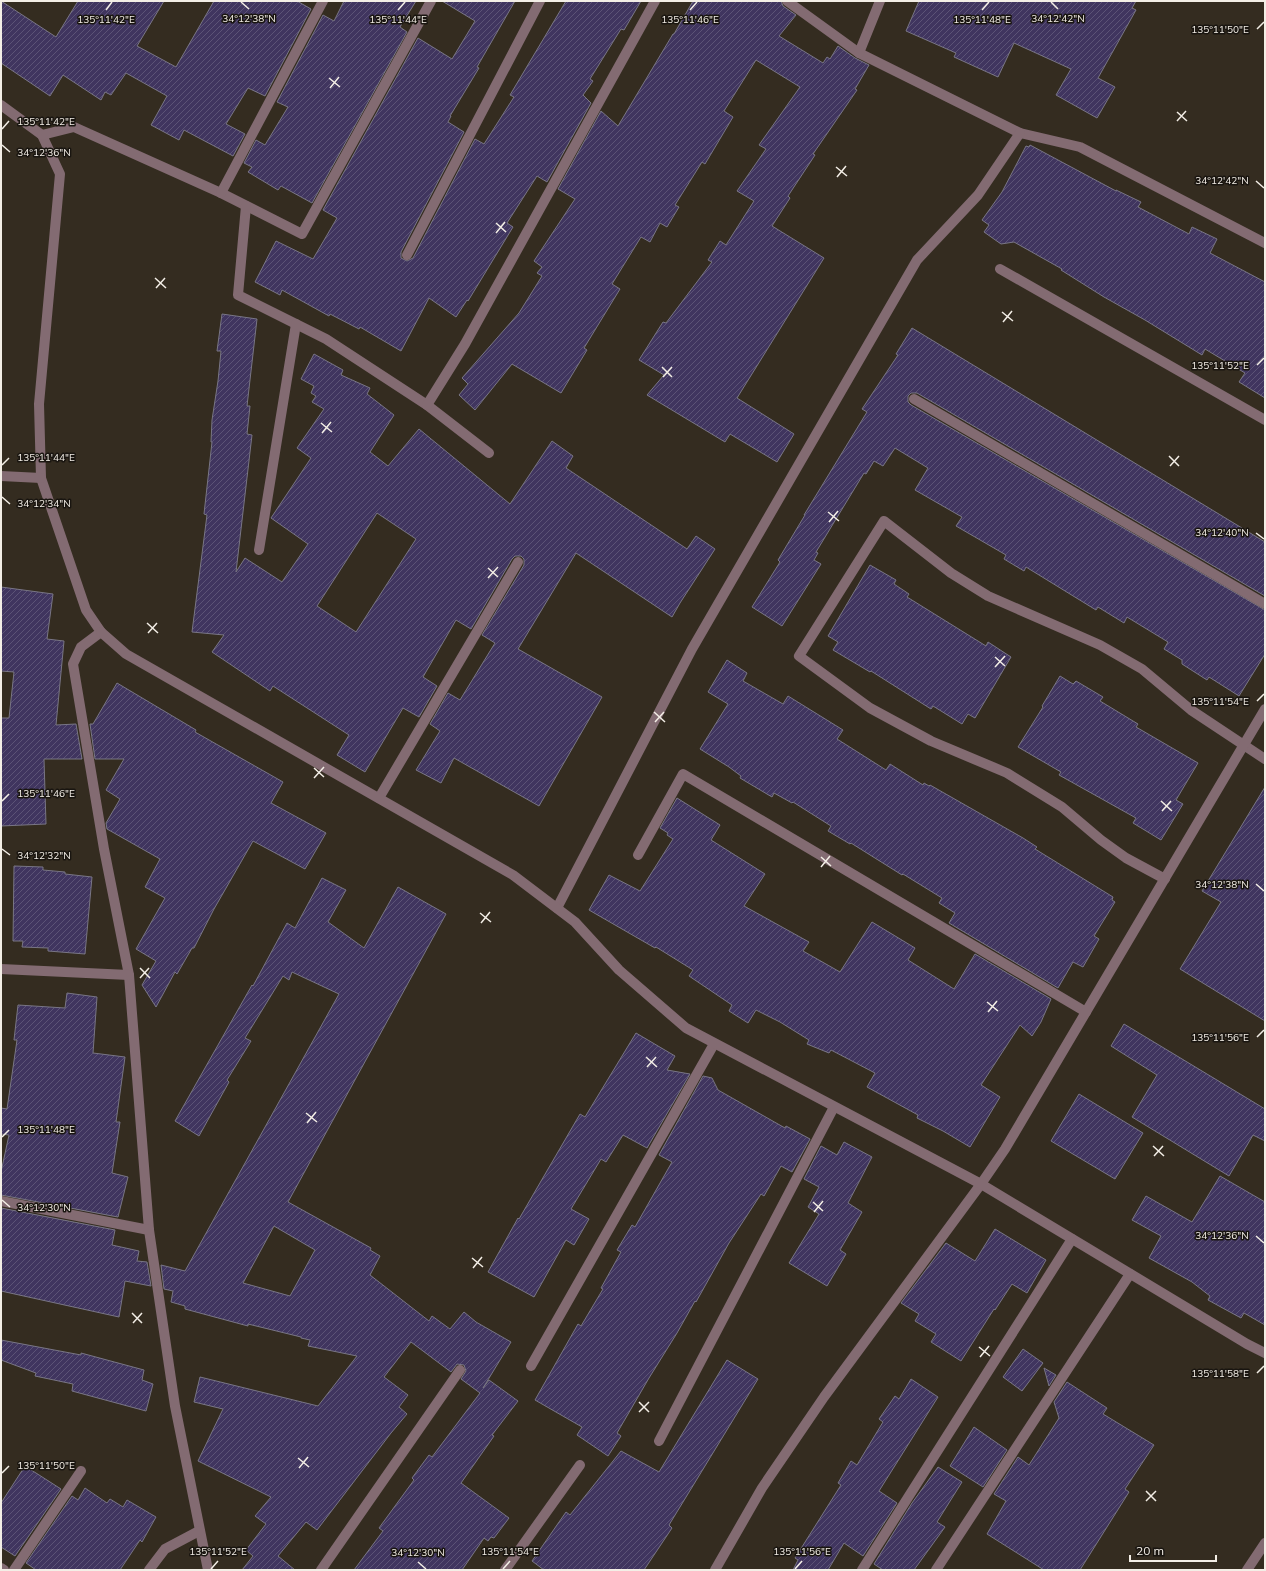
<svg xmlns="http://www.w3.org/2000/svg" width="1266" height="1571" viewBox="0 0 1266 1571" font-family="Mulish,sans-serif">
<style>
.building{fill:url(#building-hatch);stroke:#797685;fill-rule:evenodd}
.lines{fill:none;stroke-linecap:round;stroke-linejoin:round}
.minor{stroke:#836b72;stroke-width:10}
.tertiary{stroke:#836b72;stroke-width:10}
.ticks{fill:none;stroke:#f3eee6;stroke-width:1.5}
.ticks-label{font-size:10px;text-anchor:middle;fill:#f3eee6;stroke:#191510;stroke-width:3;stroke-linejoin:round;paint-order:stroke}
</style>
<defs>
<pattern id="building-hatch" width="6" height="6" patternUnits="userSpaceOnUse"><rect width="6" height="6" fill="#40355f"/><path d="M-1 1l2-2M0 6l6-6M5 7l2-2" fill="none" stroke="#5c5376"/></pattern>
</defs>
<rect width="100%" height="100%" fill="#342c20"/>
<g class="building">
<path d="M1,1l55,36 22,-36h86l-27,45 39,21 38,-66h83l14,8 -46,87 -17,-8 -22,36 19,10 -12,22 -49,-26 -5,10 -28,-15 16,-29 -41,-23 -15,22 -6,-3 -4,8 -38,-25 -13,21 -49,-33z"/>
<path d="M344,1h72l-16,26 7,5 -95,171 -31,-17 -3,4 -30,-18 4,-5 -8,-4 12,-23 9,5 23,-38 -11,-5 46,-87 11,6z"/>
<path d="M442,1h73l-38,66 2,1 -29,48h1l-3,6 16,10 -63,120v6l6,3 6,-3 62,-119 9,5 30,-47 -4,-2 56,-94h75l-17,29 -3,-1 -31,50 3,2 -10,14 8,8 -44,79 -10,-6 -30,47 6,4 -45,74 -1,-1 -11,17 -27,-19 -28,53 -41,-24 -1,2 -29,-15 -1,2 -47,-26 -2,5 -25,-13 21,-41 37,18 24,-41 -14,-8 95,-172 34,21 23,-38z"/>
<path d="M693,1h88l2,5 13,9 -17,21 44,27 4,-6 3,2 8,-13 17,12 14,7 -14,24 2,1 -44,64 2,1 -27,41 2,2 -18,28 52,32 -87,140 57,36 -17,28 -47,-28 -5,8 -78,-47 17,-20 -25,-15 24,-38 3,1 46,-61 -4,-2 12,-19 6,4 28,-44 -17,-10 29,-42 -7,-4 41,-58 -44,-27 -32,51 9,6 -28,47 -3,-2 -27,43 4,2 -12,20 -7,-4 -10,19 -9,-5 -29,47 8,5 -36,59 3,2 -26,43 -49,-29 -37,46 -16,-15 9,-11 -6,-6 57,-65 23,-37 -5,-3 5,-6 -8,-6 41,-62 -17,-10 43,-78 17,15 49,-82 6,-10h1z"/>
<path d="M919,1h217l-4,7 4,2 -38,68 17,9 -18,31 -41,-23 15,-26 -57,-26 -16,34 -44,-20 2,-4 -50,-22z"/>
<path d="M1030,145l86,46v-1l25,12 -3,5 51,27 3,-7 25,12 -7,14 55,29v116l-26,-16 6,-9 -40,-24 -3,6 -57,-35 -41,-23 -43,-27 1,-1 -48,-27 -13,2 -17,-12 5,-7 -7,-5 20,-28 24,-46 3,1z"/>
<path d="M222,314l35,5 -10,87h3l-3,28 5,1 -16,137 9,-14 37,24 26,-38 -37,-26 40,-60 -14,-10 27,-39 -12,-7 4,-6 -5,-3 3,-7 -13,-7 13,-25 29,16 -2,5 29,13 -3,6 27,21 -24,37 18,14 31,-37 91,75 42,-63 21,15 -7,12 121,81 9,-13 19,13 -35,54 -8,14 -96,-64 -58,96 84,48 -63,109 -85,-48 -13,25 -25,-13 24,-39 -10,-7 18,-31 12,7 35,-57 -13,-8 42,-70v-6l-3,-3h-6l-3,3 -41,70 -15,-9 -33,57 14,9 -18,31 -16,-9 -38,64 -28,-17 12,-20 -76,-49 -3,5 -58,-39 12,-17 -32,-3 15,-117 -3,-1 8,-72h-1l1,-22 6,-39 3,-30h-4zM377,513l39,26 -60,93 -39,-26z"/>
<path d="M912,328l353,214v54l-348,-203h-6l-3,3v6l3,3 354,205v44l-26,42 -30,-19 -2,3 -25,-16v-4l-18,-11 4,-7 -41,-25 -3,6 -26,-16 -2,3 -70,-43 -2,4 -20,-12 2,-4 -50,-29 6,-9 -47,-27 13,-22 -33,-20 -12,18 -9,-5 -8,13 -2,-1 -48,79 2,1 -4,7 7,4 -39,62 -30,-19 28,-45 -2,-2 27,-45h-1l63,-103 -5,-3 36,-54 -2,-1z"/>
<path d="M870,565l26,15 -2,4 15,10 -2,3 79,49 2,-4 23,15 -36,61 -7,-4 -6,10 -29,-18 -2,3 -60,-38 -1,1 -37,-22 5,-8 -10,-6z"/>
<path d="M1,587l52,7 -6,45 17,2 -8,84 20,-1 6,35h-38l2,65 -45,2v-108h8l5,-46 -13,-1z"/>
<path d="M727,660l20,13 -4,8 40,23 5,-8 55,34 -6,9 49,31 4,-6 33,21 1,-2 5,3 1,-1 93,53 14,9 -2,2 78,48 -1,3 3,2 -21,34 5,3 -16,28 -10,-5 -15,26 -109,-65 6,-10 -16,-10 3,-5 -39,-24 -1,1 -51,-32 -1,1 -22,-13 3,-5 -38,-24 -1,1 -18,-10 -2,4 -32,-19 1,-2 -12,-9 -29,-18 28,-45 -20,-12z"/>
<path d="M1060,676l13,8 3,-3 27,16 -3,4 38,23 -2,3 62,36 -22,37 7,4 -22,36 -28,-17 3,-5 -77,-43 2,-3 -43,-25 25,-40 -1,-1z"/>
<path d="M117,683l79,47 -1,2 88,50 -12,21 55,30 -21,36 -52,-28 -39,68 -20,39h-2l-15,26 -2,-2 -19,35 -14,-22 14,-24 -20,-12 29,-51 -20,-11 15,-28 -53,-30 -1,-6 14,-24 -14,-9 18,-31h-29l-5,-35h3z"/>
<path d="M1265,787v234l-85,-52 41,-67 -19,-11z"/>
<path d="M677,798l43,27 -9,15 54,34 -21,32 65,36 -6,9 37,21 32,-50 43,26 -7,12 46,29 21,-35 76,45 -10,23 -9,14 -12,-11 -39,60 19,12 -30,50 -27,-16 -26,-13 1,-3 -51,-28 8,-14 -44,-23 -2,3 -22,-9 2,-4 -29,-18 -24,-12 -8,13 -19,-12 3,-6 -43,-29 4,-6 -37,-23 -1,1 -66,-38 20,-35 31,16 33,-52 -6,-4 1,-2 -8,-5z"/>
<path d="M14,866l29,1v3l22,2v2l27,3 -7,77 -37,-3v-3l-26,-1 1,-6h-10z"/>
<path d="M322,878l24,12 -18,32 36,26 34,-61 48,27 -158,288 83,46 -1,2 10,6 -10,19 59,46 3,-5 18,13 14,-17 12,10 35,20 -28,46 6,-8 29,21 -26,34 2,1 -33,47 48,35 -15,20 -3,-1 -3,4 -4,-3 -22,32h-108l29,-39 -4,-3 35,-48 -2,-2 17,-23 3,2 48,-64 -19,-14 5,-8 -2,-6 -7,-1 -6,8 -40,-30 -27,35 24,18 -9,12 8,7 -16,19 -74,97 -11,-8 -28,34 17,14h-53l11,-14 -7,-6 20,-26 -11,-8 16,-19 -73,-36 25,-52 -29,-7 6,-25 118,29 39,-50 -49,-10 2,-6 -9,-2v-1l-53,-13v2l-63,-17v-3l-14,-4 2,-11 -9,-2 -3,-24 24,6 154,-277 -47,-22 -3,8 -6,-4 -38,62 6,3 -24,39 2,2 -30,54 -24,-15 77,-136 1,1 34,-63 8,5zM274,1226l41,24 -25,46 -47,-13z"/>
<path d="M67,993l30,4 -4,56 32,4 -9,65h4l-8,51 16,4 -10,40 -117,-22v-23l8,-37 -8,-1v-26l6,1 10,-69h-3l4,-35 47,3z"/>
<path d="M1124,1024l141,85v32l-12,-6 -24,41 -97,-59 25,-42 -46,-29z"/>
<path d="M636,1033l39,23 -8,14 23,4 -43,74 -24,-13 -17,27 -5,-3 -30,50 18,10 -15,26 -8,-5 -32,57 -46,-25 30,-54 1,1 61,-105 5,3z"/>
<path d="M703,1076l9,2 6,12 67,38 1,-2 24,13 -18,33 -11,-6 -17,30 -3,-2 -32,49 -33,59 -1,-1 -18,32 -28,45 -32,55 4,3 -13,20 -31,-21 5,-8 -47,-27 43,-76 3,2 22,-37 -2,-1 20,-36 -4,-2 15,-25 3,2 37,-65 -13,-7z"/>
<path d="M1079,1094l64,39 -28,46 -64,-38z"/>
<path d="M844,1142l28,15 -24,46 14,9 -22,38 6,4 -19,32 -38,-23 30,-49 -11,-7 11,-20 -15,-8 17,-33 16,9z"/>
<path d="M1220,1176l45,26v123l-21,-12 -3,5 -33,-18 2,-4 -18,-14 -43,-24 12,-22 -29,-16 14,-24 46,26z"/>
<path d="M1,1208l114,22 -3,15 27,6 -2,10 10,1 4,24 -26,-5 -6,36 -118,-26z"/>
<path d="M995,1229l51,31 -19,33 -15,-9 -17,26 -1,-1 -33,52 -30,-19 5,-8 -21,-13 4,-7 -18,-11 45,-60 29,18z"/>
<path d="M1,1340l80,15v-2l63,17 -2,10 11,4 -7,27 -74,-20 1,-7 -38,-8 1,-3 -35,-13z"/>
<path d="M1023,1349l20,14 -21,28 -19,-14z"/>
<path d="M727,1360l31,19 -89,146 3,3 -28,42h-100l-12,-9 34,-49 4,3 51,-64 38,21z"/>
<path d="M1044,1368l12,7 -7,11z"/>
<path d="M911,1379l27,18 -59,94 18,12 -34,53 -19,-13 -16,27h-35l5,-10 -3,-2 46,-73 -3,-2 13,-22 6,4 26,-43 -4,-3 16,-23 4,3z"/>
<path d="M1067,1382l40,26 -4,6 51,31 -29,44 4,3 -49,78h-36l-57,-36 19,-33 -12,-7 24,-37 11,8 30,-47 -5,-16z"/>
<path d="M974,1427l33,23 -24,37 -33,-21z"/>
<path d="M25,1466l36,23 -46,67 -14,-9v-44z"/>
<path d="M938,1467l24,15 -25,40 8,5 -31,43h-31l-9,-6 38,-61z"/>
<path d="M85,1488l22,15 3,-4 13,8 4,-7 29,17 -14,25 -2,-2 -20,30h-84l-10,-7 46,-67 6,4z"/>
</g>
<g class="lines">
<g class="minor">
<path d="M787,1l72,52 161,80 60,14 185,96"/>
<path d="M1,105l41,30 18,39 -21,230 2,74 45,132 15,22 -20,15 -8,17 31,185 25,126 20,255 26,176 33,164"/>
<path d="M42,135l32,-8 147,66 81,41 129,-233"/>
<path d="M221,193l102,-192"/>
<path d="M246,206l-8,89 88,44 101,66 62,48"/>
<path d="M407,255l133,-254"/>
<path d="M1000,269l265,151"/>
<path d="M914,399l351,205"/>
<path d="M427,405l38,-61 190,-343"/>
<path d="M1,476l40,2"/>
<path d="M259,550l37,-226"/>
<path d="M379,798l139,-236"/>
<path d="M638,855l45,-81 403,238"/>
<path d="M1165,879l-39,-21 -25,-18 -39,-33 -55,-34 -76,-32 -61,-33 -71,-52 85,-135 67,52 37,23 112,49 42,24 49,41 74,49"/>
<path d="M557,908l135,-259 225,-389 61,-65 42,-62"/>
<path d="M1,969l128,6"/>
<path d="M1,1201l148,29"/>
<path d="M531,1366l183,-322"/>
<path d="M659,1441l175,-334"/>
<path d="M1,1568l3,2"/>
<path d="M14,1570l67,-99"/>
<path d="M149,1570l16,-21 34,-18"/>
<path d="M321,1570l139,-200"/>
<path d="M505,1570l75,-105"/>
<path d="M715,1570l47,-82 62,-91 157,-213 24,-35 260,-440"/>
<path d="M862,1570l210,-331"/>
<path d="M936,1570l194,-296"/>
<path d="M1247,1570l18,-27"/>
</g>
<g class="tertiary">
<path d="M859,53l21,-52"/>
<path d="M101,632l25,22 387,221 62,47 44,48 67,58 295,156 266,160 18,9"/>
</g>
</g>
<path class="ticks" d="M241,2l8,7M1051,2l7,7M106,10l6,-8M398,10l7,-8M690,10l7,-8M982,10l7,-8M1257,29l7,-7M329,78l11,9M330,88l9,-11M1177,112l10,9M1177,121l9,-10M2,129l7,-8M2,145l8,7M836,167l11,9M837,177l9,-11M1256,181l8,7M496,223l10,9M496,233l9,-11M155,278l11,10M156,288l9,-10M1002,312l11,9M1003,322l9,-11M1257,365l7,-7M662,367l10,10M663,377l9,-10M321,423l11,9M322,433l9,-11M1169,456l10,10M2,465l7,-7M1170,466l9,-10M2,497l8,7M828,512l11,9M829,522l9,-11M1256,533l8,6M488,568l10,9M488,578l10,-11M147,623l11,10M148,633l9,-10M995,657l10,9M995,667l10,-11M1257,701l7,-7M654,712l11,10M655,722l9,-10M314,768l10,9M314,778l10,-11M2,801l7,-7M1161,801l11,10M1162,811l9,-10M2,849l8,6M821,857l10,9M821,867l9,-11M1256,884l8,7M480,913l11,9M481,923l9,-11M140,968l10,10M140,978l9,-10M987,1002l11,9M988,1012l9,-11M1257,1037l7,-7M646,1057l11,10M647,1067l9,-10M306,1113l11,9M307,1123l9,-11M2,1137l7,-7M1153,1146l11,10M1154,1156l9,-10M2,1200l8,7M813,1202l10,9M814,1212l9,-11M1256,1236l8,7M472,1258l11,9M473,1268l9,-11M132,1313l10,10M133,1323l9,-10M979,1347l11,9M980,1357l9,-11M1257,1373l7,-7M639,1402l10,10M639,1412l10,-10M298,1458l11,9M299,1468l9,-11M2,1473l7,-7M1146,1491l10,10M1146,1501l10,-10M418,1562l8,7M211,1569l7,-8M503,1569l7,-8M795,1569l7,-8"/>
<g class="ticks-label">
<text x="249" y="22">34°12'38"N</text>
<text x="1058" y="22">34°12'42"N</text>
<text x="106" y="23">135°11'42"E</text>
<text x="398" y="23">135°11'44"E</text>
<text x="690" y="23">135°11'46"E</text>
<text x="982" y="23">135°11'48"E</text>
<text x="1220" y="33">135°11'50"E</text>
<text x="46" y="125">135°11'42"E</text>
<text x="44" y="156">34°12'36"N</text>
<text x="1222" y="184">34°12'42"N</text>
<text x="1220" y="369">135°11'52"E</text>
<text x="46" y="461">135°11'44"E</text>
<text x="44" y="507">34°12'34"N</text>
<text x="1222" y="536">34°12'40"N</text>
<text x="1220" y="705">135°11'54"E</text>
<text x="46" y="797">135°11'46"E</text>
<text x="44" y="859">34°12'32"N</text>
<text x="1222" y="888">34°12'38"N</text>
<text x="1220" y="1041">135°11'56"E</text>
<text x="46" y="1133">135°11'48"E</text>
<text x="44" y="1211">34°12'30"N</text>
<text x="1222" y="1239">34°12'36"N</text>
<text x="1220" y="1377">135°11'58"E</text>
<text x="46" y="1469">135°11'50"E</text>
<text x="218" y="1555">135°11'52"E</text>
<text x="510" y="1555">135°11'54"E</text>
<text x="802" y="1555">135°11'56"E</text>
<text x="418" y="1556">34°12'30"N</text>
</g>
<rect width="1266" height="1571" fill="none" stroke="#f3eee6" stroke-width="4"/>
<path d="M1130 1555v6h86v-6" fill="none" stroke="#f3eee6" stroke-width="2"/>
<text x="1136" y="1555" font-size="12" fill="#f3eee6" stroke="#191510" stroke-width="3" paint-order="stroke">20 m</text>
</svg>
